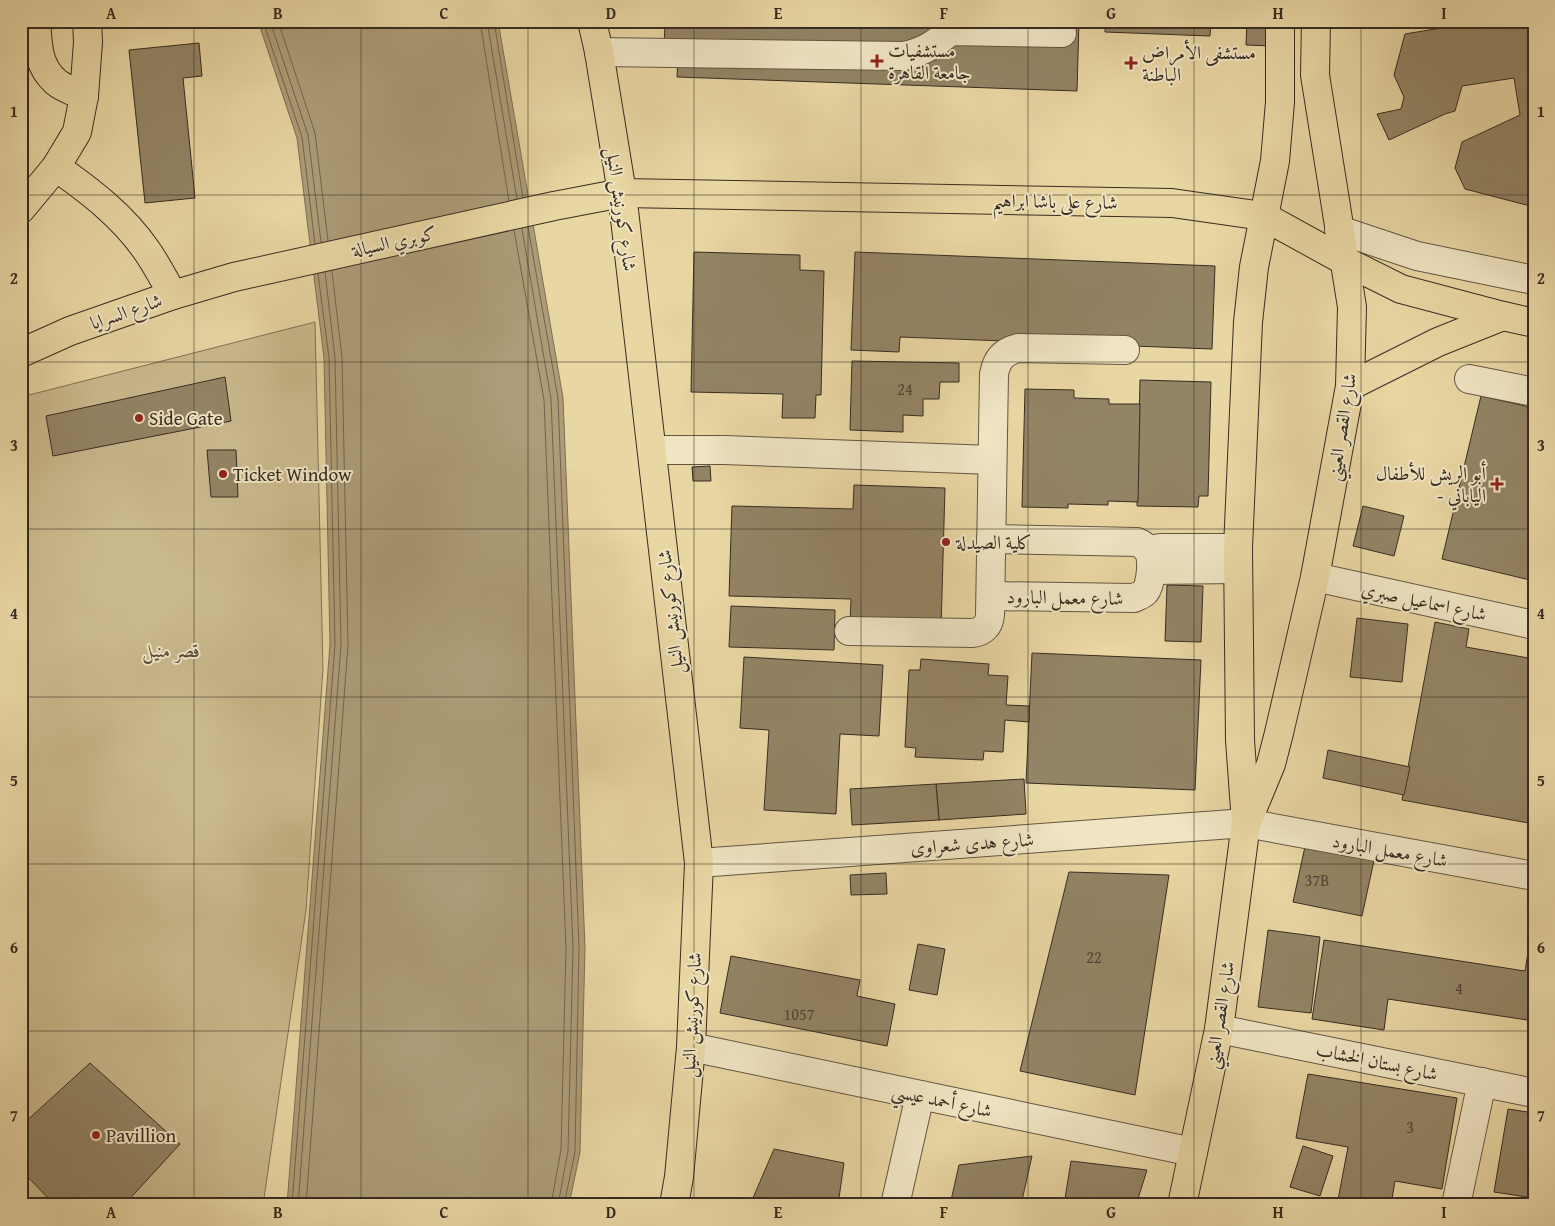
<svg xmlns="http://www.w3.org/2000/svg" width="1555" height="1226" viewBox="0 0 1555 1226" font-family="'Gentium Book Plus',Amiri,serif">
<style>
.green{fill:#cab98d;stroke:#807258}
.water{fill:#ac9c77;stroke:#7d6f55}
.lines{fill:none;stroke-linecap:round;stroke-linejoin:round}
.shore{stroke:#72644c;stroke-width:1}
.building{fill:#938465;stroke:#372c22}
.minor-casing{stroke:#635642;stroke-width:30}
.major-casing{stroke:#372c22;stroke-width:30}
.highway-casing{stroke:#372c22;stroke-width:30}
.minor{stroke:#f0e4c3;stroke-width:28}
.major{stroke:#e8d6a3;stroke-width:28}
.highway{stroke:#e8d6a3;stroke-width:28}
.grid{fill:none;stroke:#372c22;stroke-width:1;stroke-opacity:0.55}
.poi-dot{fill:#8f2418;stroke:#f0e4c3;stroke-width:2}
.labels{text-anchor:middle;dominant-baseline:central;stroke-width:4;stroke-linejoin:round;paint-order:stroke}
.number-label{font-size:16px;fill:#4e4233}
.poi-label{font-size:19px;fill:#372c22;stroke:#f0e4c3;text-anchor:start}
.street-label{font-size:19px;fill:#372c22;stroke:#f0e4c3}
.park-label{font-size:19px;font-style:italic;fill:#544837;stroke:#f0e4c3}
.neatline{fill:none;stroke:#372c22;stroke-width:2}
.grid-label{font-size:16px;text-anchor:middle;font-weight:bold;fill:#372c22}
</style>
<rect width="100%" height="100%" fill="#e8d6a3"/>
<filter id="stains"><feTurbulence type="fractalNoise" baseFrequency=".004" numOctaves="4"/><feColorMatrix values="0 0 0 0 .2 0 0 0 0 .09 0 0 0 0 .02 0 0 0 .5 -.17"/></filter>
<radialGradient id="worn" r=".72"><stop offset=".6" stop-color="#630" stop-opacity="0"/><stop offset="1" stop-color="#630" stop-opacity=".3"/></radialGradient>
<path class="green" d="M315,322l8,347 -17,241 -43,295h-242v-808z"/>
<path class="water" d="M258,21h240l65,377 22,550 -5,204 -11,53h-282l43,-561 -6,-286 -27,-220z"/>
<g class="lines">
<g class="shore">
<path d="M263,21l39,116 13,107"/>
<path d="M270,21l38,114 13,107"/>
<path d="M278,21l37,112 13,108"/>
<path d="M480,21l29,180"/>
<path d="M487,21l30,178"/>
<path d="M494,21l29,177"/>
<path d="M528,227l30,171 21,550 -4,204 -11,53"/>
<path d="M522,229l29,170 22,549 -5,203 -10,54"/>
<path d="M514,230l30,170 22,548 -5,202 -10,55"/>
<path d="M292,1205l43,-561 -6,-286 -11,-84"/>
<path d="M298,1205l43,-560 -6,-287 -10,-86"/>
<path d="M306,1205l42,-560 -6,-287 -10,-87"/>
</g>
</g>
<g class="building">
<path d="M665,21h414l-2,70 -400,-14 1,-23 -14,-6z"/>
<path d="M1105,21h106l-1,15 -105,-4z"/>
<path d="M1247,21h27l-1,25 -27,-1z"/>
<path d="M1455,21h79v186l-69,-18 -10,-21 7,-26 58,-27 -6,-37 -52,8 -7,25 -10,3 -56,26 -12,-26 24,-5 3,-12 -10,-22 11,-41 48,-8z"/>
<path d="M199,43l3,33 -19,2 12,120 -50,5 -16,-153z"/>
<path d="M694,252l106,3v15l24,1 -3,124h-5l-1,23h-33l1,-24 -92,-2z"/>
<path d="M855,252l360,14 -3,83 -312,-12 -1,15 -48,-2z"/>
<path d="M852,361l107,2v19h-19l-1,17h-16v17l-20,-1v17l-53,-2z"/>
<path d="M225,377l6,44 -178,35 -7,-40z"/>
<path d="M1140,380l71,2 -3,114h-9l-1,11 -61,-1z"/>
<path d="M1025,389l49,1v8l35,1v5h31l-2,98 -30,-1v4l-40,-1v4l-46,-1z"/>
<path d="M1481,396l53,12v173l-92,-22z"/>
<path d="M207,450h29l2,47h-27z"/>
<path d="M710,466l1,15h-18l-1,-14z"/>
<path d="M854,485l91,3 -4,140 -91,-3 1,-26 -122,-3 3,-90 121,3z"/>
<path d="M1363,506l41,10 -10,40 -41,-10z"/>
<path d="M1167,585l36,1 -2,56 -36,-1z"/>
<path d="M731,606l104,4 -1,40 -105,-3z"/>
<path d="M1357,618l51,6 -6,58 -52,-5z"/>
<path d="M1435,622l34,7 -3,18 68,12v165l-132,-24z"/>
<path d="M1032,653l169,7 -6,130 -169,-7z"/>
<path d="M744,657l139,8 -4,71 -39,-2 -4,80 -72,-4 5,-80 -29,-2z"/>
<path d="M921,659l68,5 -1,11 20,1 -2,29 23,1v16l-24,-2 -2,32 -19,-1 -1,9 -68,-3 1,-9 -11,-1 4,-77h11z"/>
<path d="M1328,750l82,17 -6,28 -81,-17z"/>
<path d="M1024,779l2,35 -87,6 -3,-36z"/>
<path d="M936,784l3,36 -87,5 -2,-36z"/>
<path d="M1309,828l69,14 -16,74 -69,-14z"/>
<path d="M1069,872l100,3 -34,220 -115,-24z"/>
<path d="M886,873l1,21 -36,1 -1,-20z"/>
<path d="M1534,915v106l-146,-22 -4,31 -72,-11 12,-79 201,31z"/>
<path d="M1268,930l52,7 -9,76 -53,-6z"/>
<path d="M918,944l27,5 -8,46 -28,-5z"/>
<path d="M731,956l129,24 -3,16 38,8 -8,42 -167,-33z"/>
<path d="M90,1063l90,81 -56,61h-69l-34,-35v-44z"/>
<path d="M1308,1074l149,24 -15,91 -47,-8 -4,24h-54l11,-58 -52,-9z"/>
<path d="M1508,1109l26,4v85l-40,-6z"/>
<path d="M1303,1146l30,10 -13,40 -30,-9z"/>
<path d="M774,1149l70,14 -6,42h-88z"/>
<path d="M1032,1156l-11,49h-71l9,-40z"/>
<path d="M1071,1161l76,9 -11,35h-72z"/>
</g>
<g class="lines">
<defs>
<g id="minor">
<path d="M599,52l305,4c19,-4 32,-12 46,-25l112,2"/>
<path d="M1339,230l78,26 117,24"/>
<path d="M1469,379l65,13"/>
<path d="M652,450h72l268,10"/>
<path d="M1148,550l12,-2h78"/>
<path d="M1151,570l87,-1"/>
<path d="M1315,577l219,48"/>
<path d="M991,596l143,2c4,-2 8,-3 11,-6 6,-7 8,-32 4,-40 -3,-5 -7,-8 -12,-10l-146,-3"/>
<path d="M849,631l123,2c11,-1 17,-7 18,-18l4,-241c3,-15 9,-22 24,-26l107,2"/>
<path d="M699,863l547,-40 288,53"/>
<path d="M1219,1029l315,64"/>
<path d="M691,1047l502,105"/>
<path d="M895,1205l25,-110"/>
<path d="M1456,1205l26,-123"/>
</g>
<g id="major">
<path d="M36,21c2,24 1,44 20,61 7,6 19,10 28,14"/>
<path d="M56,167c34,24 67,49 91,84 10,14 17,29 26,44"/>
<path d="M21,209l35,-42 21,-35 7,-36 4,-54 -1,-21"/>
<path d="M21,353l49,-22 103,-36 61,-18 320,-71 68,-13 550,10 91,13 82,45 56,28 102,27 31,7"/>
</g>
<g id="highway">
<path d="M592,21l7,31 23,141 77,670 -8,184 -12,130 -5,28"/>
<path d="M1350,386l88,-44 65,-26"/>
<path d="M1247,822l24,-58 8,-31 36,-156 35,-191 2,-79 -37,-232 1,-54"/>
<path d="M1182,1205l37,-176 27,-206 -6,-83 -2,-192 10,-226 6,-55 21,-106 5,-59v-81"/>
</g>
</defs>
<use href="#minor" class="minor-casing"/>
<use href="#major" class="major-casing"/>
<use href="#highway" class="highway-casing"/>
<use href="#minor" class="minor"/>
<use href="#major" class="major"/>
<use href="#highway" class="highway"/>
</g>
<path class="grid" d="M194,21v1184M361,21v1184M528,21v1184M694,21v1184M861,21v1184M1028,21v1184M1194,21v1184M1361,21v1184M21,195h1513M21,362h1513M21,529h1513M21,697h1513M21,864h1513M21,1031h1513"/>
<g class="poi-dot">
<path d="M874.5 53.5h5v5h5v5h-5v5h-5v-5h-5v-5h5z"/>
<path d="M1128.5 55.5h5v5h5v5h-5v5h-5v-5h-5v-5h5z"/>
<circle cx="139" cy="418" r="5"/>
<circle cx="223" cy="474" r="5"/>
<path d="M1494.5 476.5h5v5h5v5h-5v5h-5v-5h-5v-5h5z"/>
<circle cx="946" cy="542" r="5"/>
<circle cx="96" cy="1135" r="5"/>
</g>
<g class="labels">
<g class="number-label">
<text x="905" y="389">24</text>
<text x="1317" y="880">37B</text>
<text x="1094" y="957">22</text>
<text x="1459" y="988">4</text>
<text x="799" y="1014">1057</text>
<text x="1410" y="1127">3</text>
</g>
<g class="poi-label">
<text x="888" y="50">مستشفيات<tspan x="888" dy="22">جامعة القاهرة</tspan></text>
<text x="1142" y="52">مستشفى الأمراض<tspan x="1142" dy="22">الباطنة</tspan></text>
<text x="149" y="418">Side Gate</text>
<text x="1486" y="473" text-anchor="end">أبو الريش للأطفال<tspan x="1486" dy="22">- الياباني</tspan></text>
<text x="233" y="474">Ticket Window</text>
<text x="956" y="542">كلية الصيدلة</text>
<text x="106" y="1135">Pavillion</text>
</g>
<g class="street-label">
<text transform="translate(1055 201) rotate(1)">شارع على باشا ابراهيم</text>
<text transform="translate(622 209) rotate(82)">شارع كورنيش النيل</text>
<text transform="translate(394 241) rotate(-12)">كوبري السيالة</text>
<text transform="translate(126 311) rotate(-19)">شارع السرايا</text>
<text transform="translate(1341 427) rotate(-81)">شارع القصر العيني</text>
<text transform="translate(1065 597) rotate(1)">شارع معمل البارود</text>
<text transform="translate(1424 601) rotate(12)">شارع اسماعيل صبري</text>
<text transform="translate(670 612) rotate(-96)">شارع كورنيش النيل</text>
<text transform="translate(972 843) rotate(-4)">شارع هدى شعراوى</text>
<text transform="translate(1390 850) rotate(10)">شارع معمل البارود</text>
<text transform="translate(691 1015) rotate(-87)">شارع كورنيش النيل</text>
<text transform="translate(1219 1015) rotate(-81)">شارع القصر العيني</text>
<text transform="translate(1377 1061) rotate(12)">شارع بستان الخشاب</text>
<text transform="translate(942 1100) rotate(12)">شارع أحمد عيسي</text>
</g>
<g class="park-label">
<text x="171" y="650">قصر منيل</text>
</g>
</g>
<rect width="1555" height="1226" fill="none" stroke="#e8d6a3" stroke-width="55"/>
<rect x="28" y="28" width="1500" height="1170" class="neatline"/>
<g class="grid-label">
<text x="111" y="19">A</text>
<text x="278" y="19">B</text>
<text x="444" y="19">C</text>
<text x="611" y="19">D</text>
<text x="778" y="19">E</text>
<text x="944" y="19">F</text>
<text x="1111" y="19">G</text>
<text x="1278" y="19">H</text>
<text x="1444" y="19">I</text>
<text x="14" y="117">1</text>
<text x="1541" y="117">1</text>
<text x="14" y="284">2</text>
<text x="1541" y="284">2</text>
<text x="14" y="451">3</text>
<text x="1541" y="451">3</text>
<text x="14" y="619">4</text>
<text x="1541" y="619">4</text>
<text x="14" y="786">5</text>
<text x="1541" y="786">5</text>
<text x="14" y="953">6</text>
<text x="1541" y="953">6</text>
<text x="14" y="1121">7</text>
<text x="1541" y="1121">7</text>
<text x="111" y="1218">A</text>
<text x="278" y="1218">B</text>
<text x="444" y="1218">C</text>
<text x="611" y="1218">D</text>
<text x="778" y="1218">E</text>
<text x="944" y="1218">F</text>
<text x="1111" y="1218">G</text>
<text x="1278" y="1218">H</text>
<text x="1444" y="1218">I</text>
</g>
<rect width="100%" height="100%" filter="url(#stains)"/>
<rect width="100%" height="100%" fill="url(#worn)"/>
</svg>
